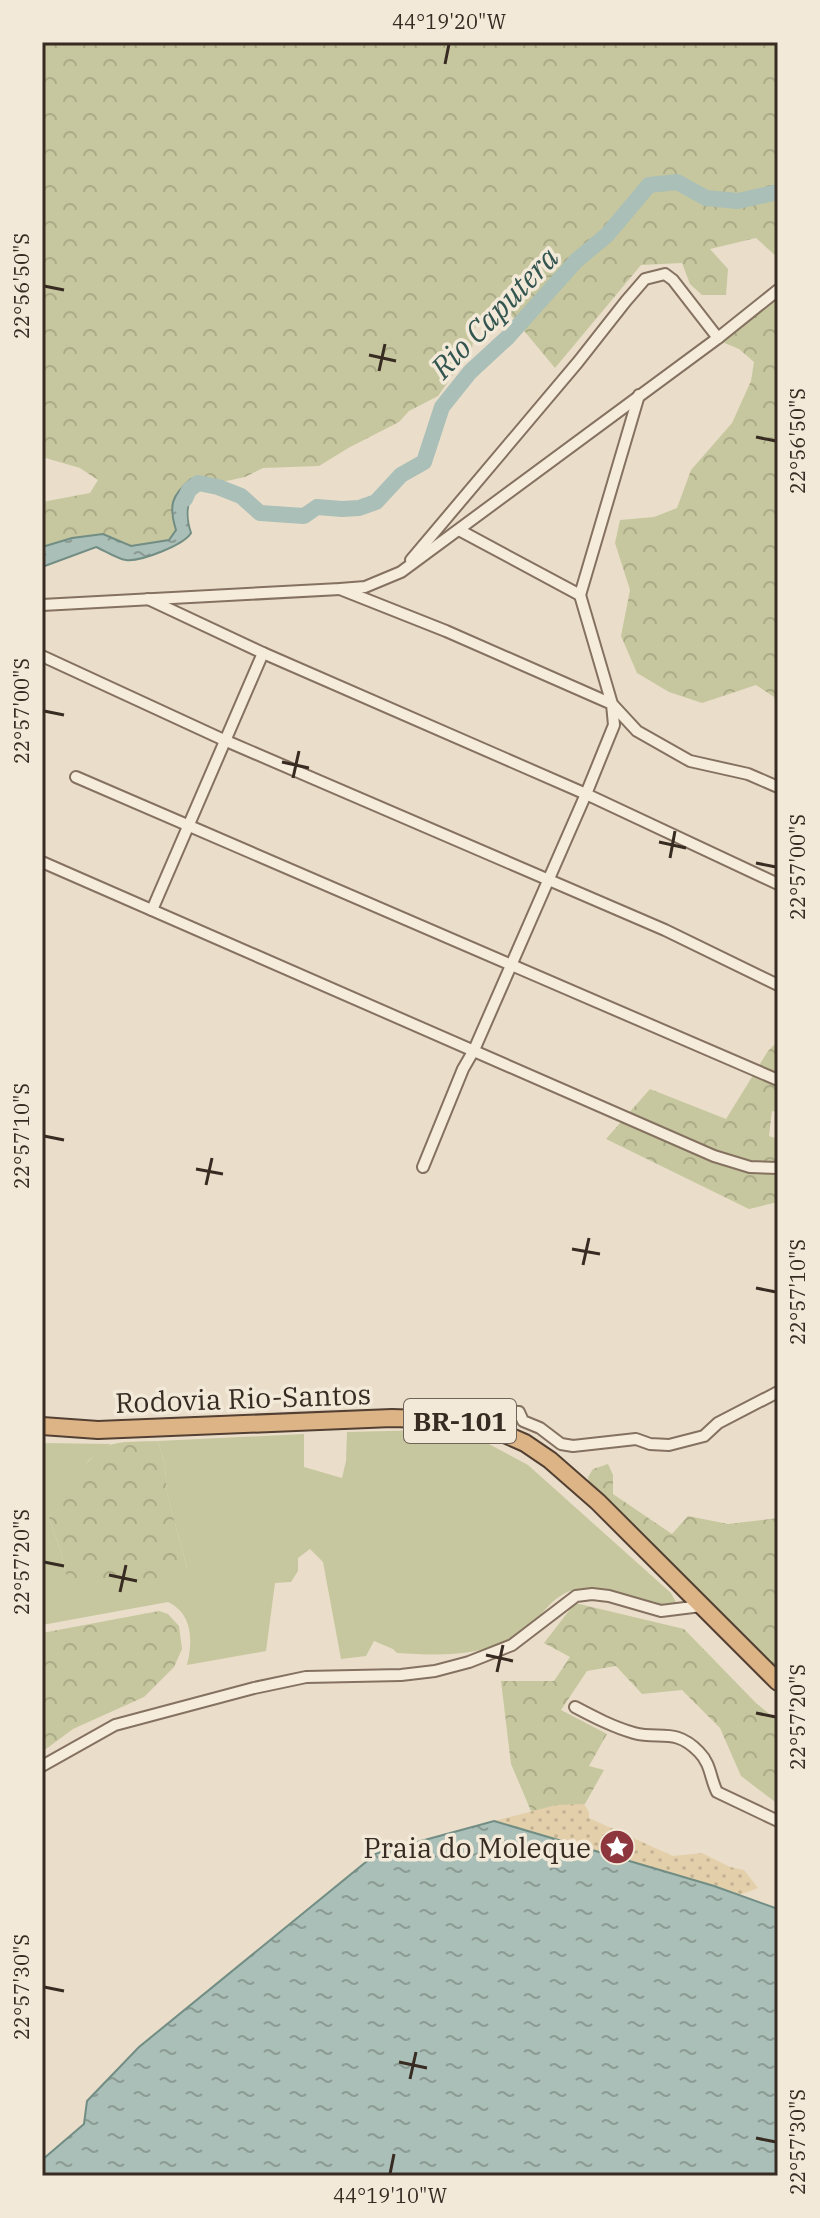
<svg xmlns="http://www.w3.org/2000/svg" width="820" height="2218" viewBox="0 0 820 2218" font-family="'IBM Plex Serif',serif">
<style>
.grass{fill:#c6c79e}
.forest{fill:url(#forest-crowns)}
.sand{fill:url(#sand-dots)}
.water{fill:url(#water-ripples);stroke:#718d84;stroke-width:2}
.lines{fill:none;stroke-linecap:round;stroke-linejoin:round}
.river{stroke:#aabfb7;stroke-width:16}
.minor-casing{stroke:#857160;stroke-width:14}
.trunk-casing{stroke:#534033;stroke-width:20}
.minor{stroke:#f6ecdc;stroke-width:10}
.trunk{stroke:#dcb486;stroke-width:16}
.ticks{fill:none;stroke:#372b22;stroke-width:3}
.labels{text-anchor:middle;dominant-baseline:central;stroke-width:7;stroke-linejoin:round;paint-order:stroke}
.shield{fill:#f2e9d9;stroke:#6f6459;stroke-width:2}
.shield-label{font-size:26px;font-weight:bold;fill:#372b22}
.street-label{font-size:28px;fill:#372b22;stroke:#f2e9d9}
.poi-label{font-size:28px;fill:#372b22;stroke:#f2e9d9;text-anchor:end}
.water-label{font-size:30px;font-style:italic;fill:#335550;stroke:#f2e9d9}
.neatline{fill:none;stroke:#372b22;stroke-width:3}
.ticks-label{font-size:20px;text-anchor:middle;fill:#372b22}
</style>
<defs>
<pattern id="forest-crowns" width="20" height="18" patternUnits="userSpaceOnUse" patternTransform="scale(2)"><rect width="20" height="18" fill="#c6c79e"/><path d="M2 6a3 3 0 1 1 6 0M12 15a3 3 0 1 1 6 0" fill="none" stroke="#abab88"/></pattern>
<pattern id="sand-dots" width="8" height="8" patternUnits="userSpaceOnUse" patternTransform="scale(2)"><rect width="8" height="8" fill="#e3cfaa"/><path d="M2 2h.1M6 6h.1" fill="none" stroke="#c3b292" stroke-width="1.8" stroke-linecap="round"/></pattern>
<pattern id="water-ripples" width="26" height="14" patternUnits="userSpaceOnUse" patternTransform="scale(2)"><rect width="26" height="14" fill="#aabfb7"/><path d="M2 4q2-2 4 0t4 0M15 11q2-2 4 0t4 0" fill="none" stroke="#8b9b94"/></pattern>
</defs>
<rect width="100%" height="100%" fill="#eadeca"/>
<path class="grass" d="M431,1430l54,12 43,23 143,128 6,11 -6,5c-20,-5 -81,-23 -97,-19 -22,5 -30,25 -47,38 -38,30 -84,28 -130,25l-4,-4 -19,-8 -8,15 -25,3 -18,-97 -13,-13 -12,9v13l-7,11 -16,1 -9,68 -79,14c6,-24 6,-51 -19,-63l-126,23v-182l69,1 -22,16 -40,58 13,37 4,21 121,-8 -20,-75 -2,-28 -7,-24 146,-7v33l38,11 4,-17 1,-29z"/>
<g class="forest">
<path d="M42,42h736v216l-22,-20 -46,11 18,20 -2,26h-24l-12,-11 -8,-21 -41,2 -86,103 -50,-60 -29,16 -4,24 -34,48 -29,15 -10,11 -49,25 -31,19 -56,2 -18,9 -28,6 -26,-4 -20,35 5,16 -7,10 -38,6 -28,-12 -31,4 -30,9v-45l48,-9 8,-13 -18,-12 -38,-11z"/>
<path d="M778,296v416l-4,-15 -18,-12 -54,18 -33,-11 -32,-19 -16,-37 9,-46 -15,-47 5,-23 34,-3 23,-9 14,-38 41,-47 19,-42 3,-19 -15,-13 -19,-8z"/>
<path d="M778,1041v71l-6,-1 -3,25 9,3v63l-29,7 -143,-70 44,-50 76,30 42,-68z"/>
<path d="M158,1441l7,24 2,28 20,75 -11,14 -85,7 -25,-13 -4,-21 -13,-37c16,-24 33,-58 59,-72 13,-6 36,-4 50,-5z"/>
<path d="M608,1464l5,11v19l59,40 16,-18 40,8 50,-6v162l-187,-189 -3,-14 5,-8z"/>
<path d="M575,1603l109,26 72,74 22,18v83l-37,-28 -21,-48 -38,-38 -40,4 -26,-28 -29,5 -26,39 46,24 -18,32 15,4 -19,34 -54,7 -20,-47 -10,-83h53l16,-24 -26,-14z"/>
<path d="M159,1611l9,3 11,12 3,23 -8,18 -30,30 -71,32 -31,23v-119z"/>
</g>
<path class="sand" d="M584,1804l5,8v6l84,38 29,-3 28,14 14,3 14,18 -19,7 -245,-74 62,-16z"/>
<g class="water">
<path d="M191,479l7,4c-11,15 -13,33 -7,50 -7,12 -51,29 -65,27 -6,0 -23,-10 -30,-13l-54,20v-20l30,-9 31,-4 28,12 38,-6 7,-10c-8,-25 -4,-35 15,-51z"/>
<path d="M494,1821l220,65 64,23v267h-736v-16l42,-36 3,-23 52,-54 238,-194z"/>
</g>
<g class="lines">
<path class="river" d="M185,499l4,-9 9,-7 20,4 23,9 19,17 44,3 13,-9 25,2 17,-1 17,-6 25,-27 23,-13 18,-55 28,-35 38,-35 68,-76 31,-26 42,-50 28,-3 29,16 32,3 40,-9"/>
<defs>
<g id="minor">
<path d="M459,530l121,65 59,-200"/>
<path d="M411,560l167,-198 48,-61 19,-22 20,-5 8,6 45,58"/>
<path d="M580,595l32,109 25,27 53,30 58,13 30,13"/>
<path d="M148,599l115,54 323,141 28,-69 -2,-21 -166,-73 -106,-42"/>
<path d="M42,605l298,-16 25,-2 36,-15 317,-234 60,-48"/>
<path d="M42,656l182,84 441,190 113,55"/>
<path d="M76,777l702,303"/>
<path d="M42,862l672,294 36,11 28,1"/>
<path d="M152,910l111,-257"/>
<path d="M423,1167l40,-98 11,-19 112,-256 192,90"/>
<path d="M486,1426c11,-12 17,-15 33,-14l4,9 17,7 21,16 12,2 63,-7 14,5 19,1 35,-9 14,-13 60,-31"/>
<path d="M575,1707c19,10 38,20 59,26 25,7 41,-6 65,19 12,12 11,26 18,40l61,29"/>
<path d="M42,1766l73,-41 139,-37 52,-11 95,-2 34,-4 34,-9 43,-17 64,-49 16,-2 17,2 52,15 40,-5"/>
</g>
<path id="trunk" d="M42,1426l56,4 294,-12 62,2 32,6 39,17 25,17 48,42 180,180"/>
</defs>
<use href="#minor" class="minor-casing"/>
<use href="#trunk" class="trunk-casing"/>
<use href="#minor" class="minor"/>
<use href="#trunk" class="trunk"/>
</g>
<path class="ticks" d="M445,64l4,-20M44,286l20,4M369,355l27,6M379,371l6,-27M756,437l20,4M44,711l20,4M282,762l27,6M293,778l6,-27M659,842l27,6M670,858l5,-27M756,863l20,4M44,1136l20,4M196,1169l27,5M206,1185l6,-27M572,1249l28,5M583,1265l6,-27M756,1288l20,4M44,1562l20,4M109,1575l28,6M120,1592l6,-27M486,1655l27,6M497,1672l6,-27M756,1713l20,4M44,1987l20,4M399,2062l28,6M410,2079l6,-27M756,2138l20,4M390,2174l4,-20"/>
<defs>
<symbol id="sight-disc" viewBox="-11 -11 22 22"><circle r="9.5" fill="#8e363e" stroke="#f2e9d9"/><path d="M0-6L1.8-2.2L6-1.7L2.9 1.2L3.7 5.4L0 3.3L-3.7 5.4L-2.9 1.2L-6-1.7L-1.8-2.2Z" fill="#fff"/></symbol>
</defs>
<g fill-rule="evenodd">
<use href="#sight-disc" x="597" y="1827" width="40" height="40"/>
</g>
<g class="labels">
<rect class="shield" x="404" y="1399" width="112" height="44" rx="6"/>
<g class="shield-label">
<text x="460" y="1421">BR-101</text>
</g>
<g class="street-label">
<text transform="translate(243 1398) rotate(-2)">Rodovia Rio-Santos</text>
</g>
<g class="poi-label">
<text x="591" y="1847">Praia do Moleque</text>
</g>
<g class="water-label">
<text transform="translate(494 312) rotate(-46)">Rio Caputera</text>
</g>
</g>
<rect width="820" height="2218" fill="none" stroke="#f2e9d9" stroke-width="88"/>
<rect x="44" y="44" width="732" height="2130" class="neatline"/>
<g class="ticks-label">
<text x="449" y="29">44°19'20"W</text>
<text transform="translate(22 286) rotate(-90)" y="7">22°56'50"S</text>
<text transform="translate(798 441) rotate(-90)" y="7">22°56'50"S</text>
<text transform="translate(22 711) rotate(-90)" y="7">22°57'00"S</text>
<text transform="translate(798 867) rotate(-90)" y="7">22°57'00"S</text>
<text transform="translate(22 1136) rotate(-90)" y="7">22°57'10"S</text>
<text transform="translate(798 1292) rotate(-90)" y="7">22°57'10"S</text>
<text transform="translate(22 1562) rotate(-90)" y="7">22°57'20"S</text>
<text transform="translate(798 1717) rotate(-90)" y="7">22°57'20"S</text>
<text transform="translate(22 1987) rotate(-90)" y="7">22°57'30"S</text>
<text transform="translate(798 2142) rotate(-90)" y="7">22°57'30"S</text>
<text x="390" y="2203">44°19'10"W</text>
</g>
</svg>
